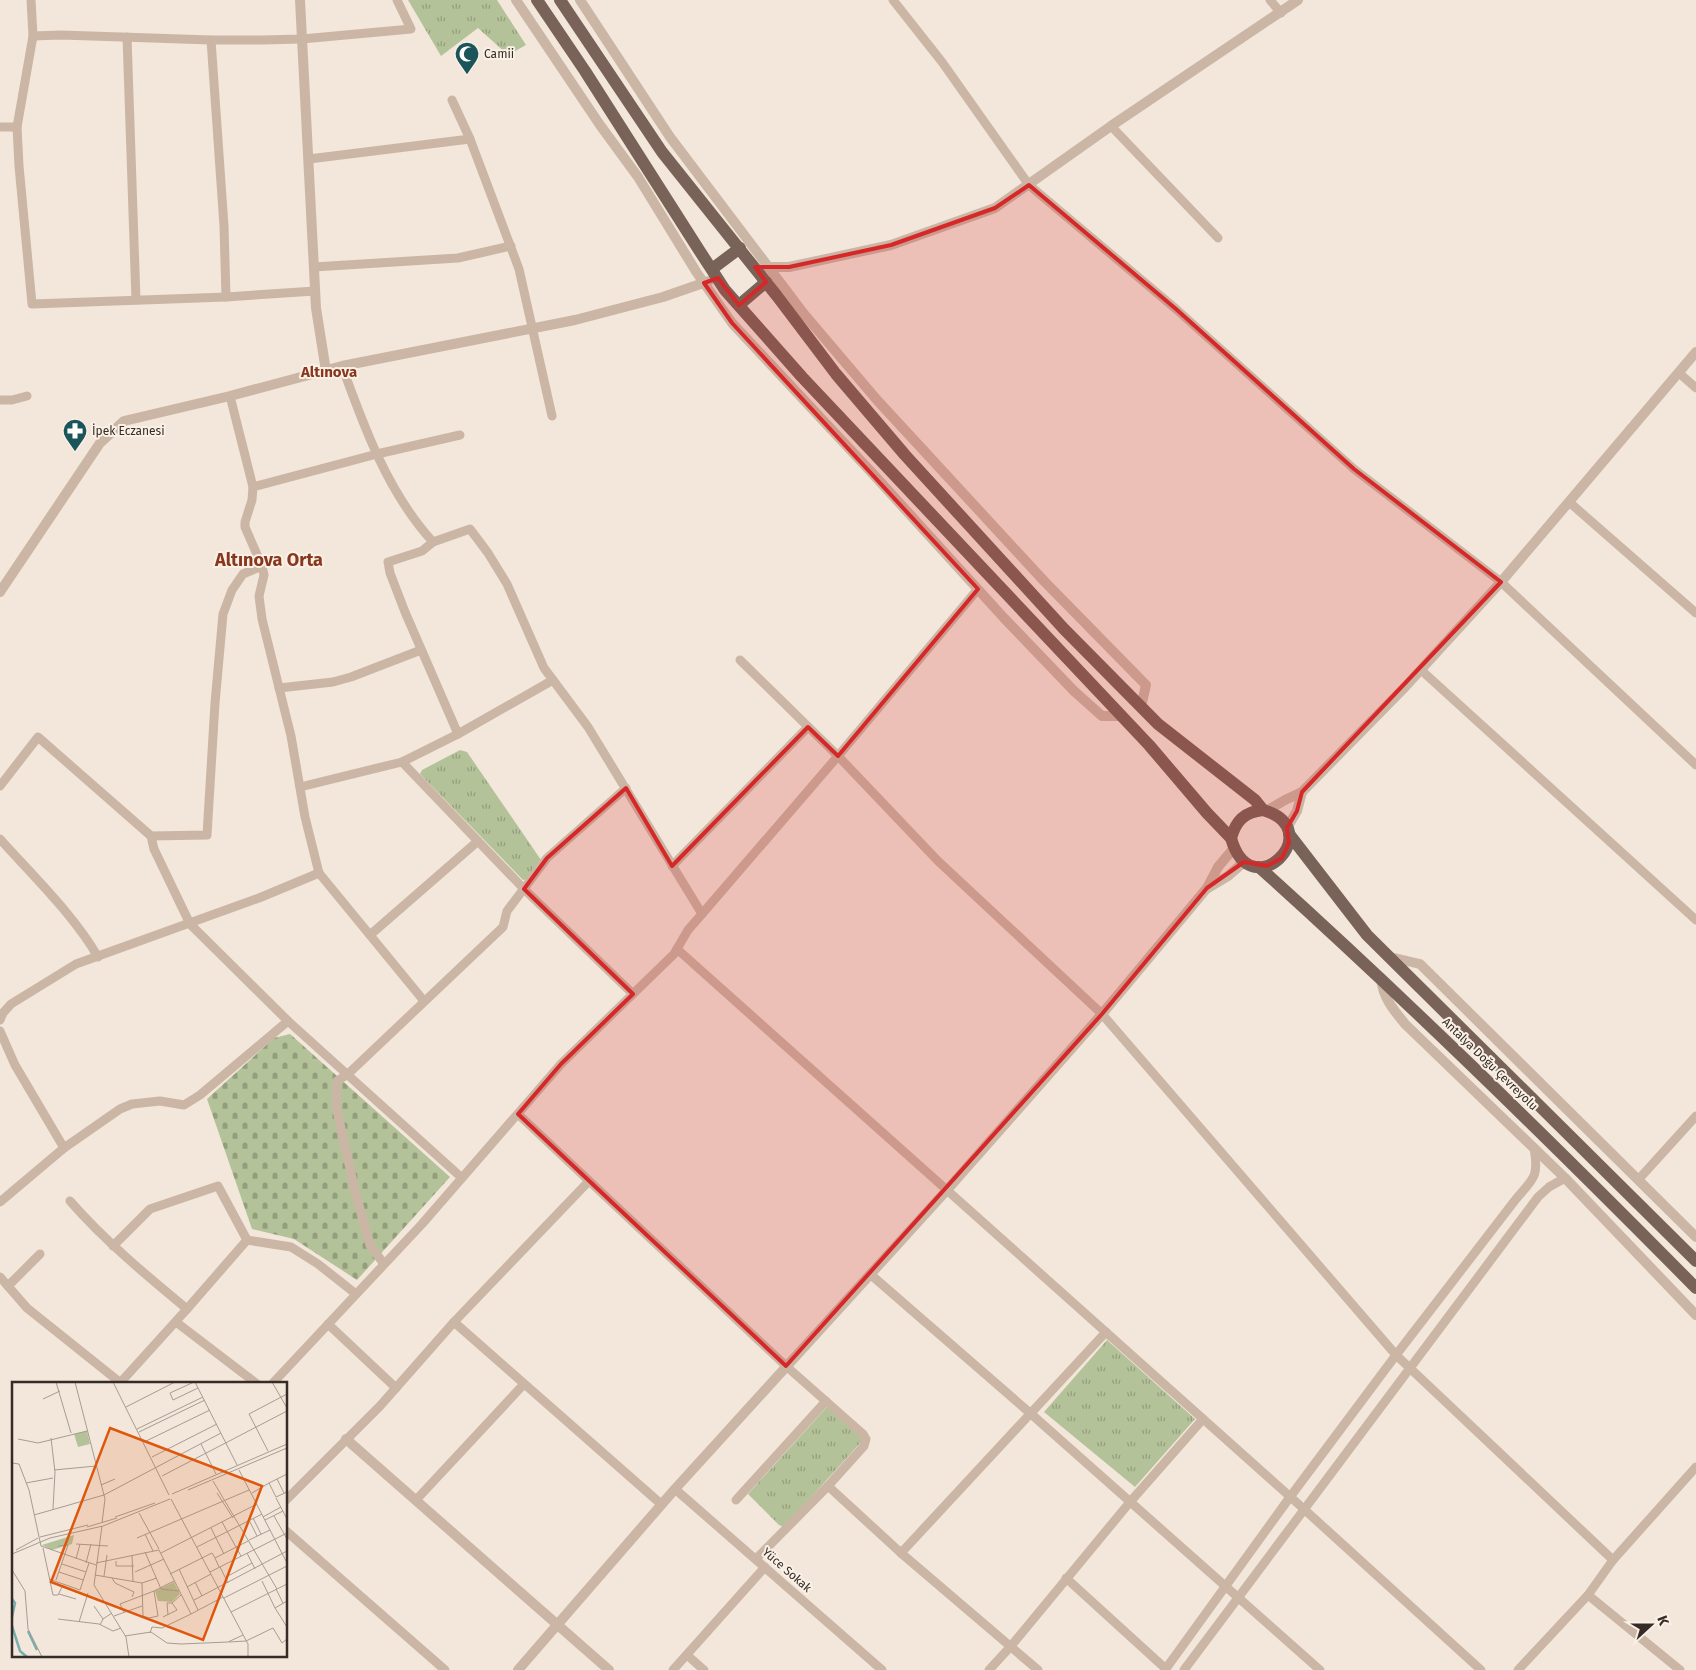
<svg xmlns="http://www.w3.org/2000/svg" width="1696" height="1670" viewBox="0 0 1696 1670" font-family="'Fira Sans',sans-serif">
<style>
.grass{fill:url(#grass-tufts)}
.cemetery{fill:url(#cemetery-stones)}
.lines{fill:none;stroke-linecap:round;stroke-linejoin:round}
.minor{stroke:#cbb6a5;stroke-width:9}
.tertiary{stroke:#cbb6a5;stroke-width:10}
.primary{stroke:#796257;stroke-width:12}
.marked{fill:#d62828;fill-opacity:0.2;stroke:#d62828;stroke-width:4;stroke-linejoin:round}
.labels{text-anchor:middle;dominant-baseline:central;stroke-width:4;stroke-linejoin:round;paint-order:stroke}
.poi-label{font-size:12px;fill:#362b27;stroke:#faf1e6;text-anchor:start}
.street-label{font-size:12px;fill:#362b27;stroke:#faf1e6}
.quarter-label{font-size:15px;font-weight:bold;fill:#88361d;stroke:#faf1e6}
.district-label{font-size:18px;font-weight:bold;fill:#88361d;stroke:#faf1e6}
.inset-river{fill:none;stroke:#78aeb0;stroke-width:2.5}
.inset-road{fill:none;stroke:#a79c92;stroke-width:1}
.view{fill:#df570d;fill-opacity:0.15;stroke:#df570d;stroke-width:2.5}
.inset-edge{fill:none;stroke:#362b27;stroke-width:2.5}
</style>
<defs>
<pattern id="grass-tufts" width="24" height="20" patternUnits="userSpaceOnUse" patternTransform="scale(1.25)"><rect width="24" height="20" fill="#b4c299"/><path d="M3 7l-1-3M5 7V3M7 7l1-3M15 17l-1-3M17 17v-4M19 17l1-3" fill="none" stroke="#939e7d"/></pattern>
<pattern id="cemetery-stones" width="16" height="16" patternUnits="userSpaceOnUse" patternTransform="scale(1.25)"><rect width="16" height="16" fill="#b4c299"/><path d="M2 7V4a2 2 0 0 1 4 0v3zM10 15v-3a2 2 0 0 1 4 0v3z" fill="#939e7d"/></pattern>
</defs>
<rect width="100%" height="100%" fill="#f2e7da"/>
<g class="grass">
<path d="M408,0h89l29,45 -18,10 -30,-27 -37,28z"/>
<path d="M460,750l7,2 74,108 -13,19 -5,1 -103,-106 2,-4z"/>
<path d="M1107,1340l88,79 -60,68 -91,-75z"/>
<path d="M826,1408h4l31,29 2,3 -79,87 -5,-2 -31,-31z"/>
</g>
<path class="cemetery" d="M290,1034l160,143 -93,103 -63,-41 -42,-10 -45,-130 67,-61z"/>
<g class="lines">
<g class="minor">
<path d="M31,0l2,36 -16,91 2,39 13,138 194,-7 89,-6"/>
<path d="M893,0l49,62 87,123 147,124 178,160 147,113 195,183"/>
<path d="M1270,0l11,13"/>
<path d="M33,36l28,-1 150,5h51l40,-1 109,-10 -14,-29"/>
<path d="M127,37l9,263"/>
<path d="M211,40l13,186 2,71"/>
<path d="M452,100l18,39 49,130 33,147"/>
<path d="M1111,126l107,112"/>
<path d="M0,127h17"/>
<path d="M309,159l161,-20"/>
<path d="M314,267l144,-9 53,-12"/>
<path d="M1679,373l17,15"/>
<path d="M230,396l23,91 -1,13 -7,22v5l17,39 2,9 -5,21 3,23 29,117 14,81 14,56 105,128"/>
<path d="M0,400h12l15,-4"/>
<path d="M253,487l124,-33 83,-19"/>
<path d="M1569,502l127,111"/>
<path d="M433,542l-11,9 -34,11 2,11 15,39 53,122"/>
<path d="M740,660l98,96 100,105 164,153 294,341 217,205"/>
<path d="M1421,670l275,250"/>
<path d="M279,688l54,-6 18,-5 70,-27"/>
<path d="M402,762l122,127 109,105"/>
<path d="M0,786l38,-49 113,99 3,13 36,75 98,97"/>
<path d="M300,787l102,-25 56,-28 95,-54"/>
<path d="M151,836l56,-1 8,-132 8,-89 9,-24 11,-16 19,-8"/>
<path d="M0,839c33,37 73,75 98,118"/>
<path d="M672,866l136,-139"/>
<path d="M702,914l136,-158 140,-167"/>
<path d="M370,935l108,-94"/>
<path d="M677,949l618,552 186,169"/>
<path d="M0,1020l3,-7 8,-9 65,-40 183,-66 60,-25"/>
<path d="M0,1031l15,34 49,83 56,-39 12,-5 28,-3 24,4 16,-10 88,-74 174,157"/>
<path d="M518,1114l268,252 77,68 3,5 -2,7 -36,40"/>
<path d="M1638,1180l58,-64"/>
<path d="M70,1201c35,40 76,74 117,108l60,-69 44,7 27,17 38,30"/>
<path d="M0,1202l64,-54"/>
<path d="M113,1246l37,-37 68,-23 29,54"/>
<path d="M384,1264l-14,-19 -15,-54 -19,-85 1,-25 11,-7 155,-147 4,-16 40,-53 79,-70"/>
<path d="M870,1274l160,139 290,257"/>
<path d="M0,1277l27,31 95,76"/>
<path d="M8,1286l32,-32"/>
<path d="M176,1322l81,62"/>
<path d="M454,1322l207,182"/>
<path d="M328,1324l68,64"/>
<path d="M120,1383l67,-74"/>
<path d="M272,1384l150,-160 139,-160 113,-110 14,-24 14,-16 -114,-187 -44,-59 -37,-84 -19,-31 -18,-24 -37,13c-45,-49 -69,-115 -91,-176"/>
<path d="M675,1489l207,181"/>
<path d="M286,1500l94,-94 74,-84 135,-141"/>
<path d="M416,1500l108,-116"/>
<path d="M736,1500l90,-99"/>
<path d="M286,1531l159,139"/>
<path d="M901,1553l205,-221"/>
<path d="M756,1559l72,-73 73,67 137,117"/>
<path d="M1066,1578l100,91"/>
<path d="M1588,1595l92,75"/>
<path d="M687,1655l17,15"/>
<path d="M673,1670l92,-103"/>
<path d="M989,1670l22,-24 119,-144 73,-83"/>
<path d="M1165,1670l125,-173 106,-142 120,-156c18,-21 23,-22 18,-51"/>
<path d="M1184,1670l354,-473 11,-10 16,-9"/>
<path d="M1518,1670l70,-75 25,-35 83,-93"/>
</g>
<g class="tertiary">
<path d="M300,0l16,308 10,63"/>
<path d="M516,0l84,125 38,52 59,96 35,50 141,151 131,144 70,73 28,25h20"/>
<path d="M580,0l90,137 134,177 73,86 60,65 107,116 102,104 -5,22"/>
<path d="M766,267h23l102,-22 104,-37 116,-82 187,-126"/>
<path d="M0,592l100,-149 24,-22 106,-25 112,-30 233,-46 88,-23 46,-16"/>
<path d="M1266,811l19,-11 17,-8 103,-105 96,-105 195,-230"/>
<path d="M1287,828l10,-17 5,-19"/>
<path d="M1208,888l20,-12 16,-14"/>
<path d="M1390,957l30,7 276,273"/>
<path d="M1381,978c2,20 12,31 24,46l160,154 131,137"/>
<path d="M346,1439l263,231"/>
<path d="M518,1670l157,-181 272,-299 155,-176 105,-126 11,-21 16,-19"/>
</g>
<g class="primary">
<path d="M537,0l48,71 114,179 26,40 77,87 347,368 58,68 24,25"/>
<path d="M560,0l102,152 115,144 59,78 69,81 159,174 94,95 97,76 8,10"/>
<path d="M712,269l28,-21"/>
<path d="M739,305l27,-23"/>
<path d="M1263,810c67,19 -12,100 -32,28 5,-17 13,-26 32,-28z"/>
<path d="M1289,834l78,101 329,326"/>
<path d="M1259,867c150,135 295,277 437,421"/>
</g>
</g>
<path class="marked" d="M1029,185l147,124 178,160 147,113 -199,210 -5,19 -10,17 2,15 -7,15 -15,8 -23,-4 -37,26 -105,126 -316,352 -268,-252 43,-50 72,-70 -109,-105 23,-31 79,-70 46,78 136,-139 30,29 140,-167 -246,-266 -28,-40 14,-5 21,27 27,-23 -11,-15h34l102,-22 104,-37z"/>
<defs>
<symbol id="mosque-pin" viewBox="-11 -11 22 30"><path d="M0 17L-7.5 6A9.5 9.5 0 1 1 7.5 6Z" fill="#1b5559" stroke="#faf1e6"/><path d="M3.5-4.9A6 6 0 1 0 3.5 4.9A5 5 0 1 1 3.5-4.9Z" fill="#fff"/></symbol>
<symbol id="pharmacy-pin" viewBox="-11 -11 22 30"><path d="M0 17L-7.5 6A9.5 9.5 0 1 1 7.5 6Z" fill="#1b5559" stroke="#faf1e6"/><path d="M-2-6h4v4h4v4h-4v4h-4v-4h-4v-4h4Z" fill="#fff"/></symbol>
</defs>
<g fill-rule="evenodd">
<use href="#mosque-pin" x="453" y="40" width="28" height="38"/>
<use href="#pharmacy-pin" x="61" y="417" width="28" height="38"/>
</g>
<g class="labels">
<g class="poi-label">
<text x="484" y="54">Camii</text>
<text x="92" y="431">İpek Eczanesi</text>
</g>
<g class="street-label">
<text transform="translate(1490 1064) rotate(44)">Antalya Doğu Çevreyolu</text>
<text transform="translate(787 1570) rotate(41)">Yüce Sokak</text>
</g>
<g class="quarter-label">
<text x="329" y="372">Altınova</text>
</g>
<g class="district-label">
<text x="269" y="560">Altınova Orta</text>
</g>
</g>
<g transform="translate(12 1382)">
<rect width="275" height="275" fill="#f2e7da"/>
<path d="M62,153l-2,9 -20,6 -10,-5z" fill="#b4c299"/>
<path d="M75,49l3,13 -12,3 -4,-13zM162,200l6,12 -8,8 -14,-1 -3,-10z" fill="#b4c299"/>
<path class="inset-river" d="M0,217l3,4 -3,14M0,244l8,25 7,6M16,249l9,19"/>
<path class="inset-road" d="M44,0l15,51M63,0l30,117 -3,24M101,0l56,113M182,0l-24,11 3,7 25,-12M183,0l42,83M260,0l15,26M31,17l17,-8M114,25l49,-25M125,47l66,-32M127,50l66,-32M39,56l4,34 -2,37M6,57l20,4 49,-12M132,60l66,-32M189,62l15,30M256,69l-19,-37 38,-20M140,75l65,-33M0,81l7,1 10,26 12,56 55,19M42,88l42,-4M227,88l48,93M150,94l125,-65M265,97l7,14M201,99l64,108M14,101l27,-5M257,101l18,-9M89,103l14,-6M176,108l99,-42M205,111l16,25M240,111l17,-10 7,14 11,-5M160,112l115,-50M264,116l11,21M159,117l77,145v13M127,131l20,36M22,133l70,-20 117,-62M262,134l13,23M103,135l40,-14M251,135l18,-10M241,136l8,16M237,138l8,16M253,138l18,-9M210,140l19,34M90,144l-8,59 32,52 3,20M75,145l30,-9M199,146l13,26M133,152l8,17M28,155l48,-12M125,156l112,-48M237,158l21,-10M64,162l32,2M185,165l65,-33M31,166l10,47h5l5,-10M4,168l22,-12M133,170l16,37 18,2M149,171l96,-49M235,171l8,16M0,172l38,-16 53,-12 67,-27M120,173l1,27M64,177l4,-15M104,179v5h18M74,181l5,-19M84,181l63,-13 32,64 -29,14 -10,-1 -2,6M50,182l24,8M207,185l-4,-9 33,-17M208,185l8,16M167,187l19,41M0,188l13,21 3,38 14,28M47,190l24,8M123,190l29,-13M198,190l77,-39M158,192l42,-21 3,5M83,193l47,8 15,-5M92,194l3,-21M214,195l26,-14M100,196l3,5 19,9 -2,5M37,197l31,11 9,-27M44,198l12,-35 -10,1M250,199l13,27M183,200l7,14M130,201l1,33 6,2 9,-2 -4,-25 20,-10M175,205l24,-13M264,207l7,14M47,212l17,5M212,216l63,-32M182,218l93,-49M275,219l-12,7 12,19M82,224l9,13M112,230l-4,-8 34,-13M219,230l56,-28M179,232l32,-17M156,233l-1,-12h5M102,234l28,-10M151,235l14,-7 -5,-7 9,-8M46,237l41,5 14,7 8,-3M67,240l9,-29M88,243l3,-6 9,-6M113,254l26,-4 16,11 14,1 47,-2 15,-7M217,260l17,-1 27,-13 9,15 5,-4"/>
<path class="view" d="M98,46l152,58 -59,154 -152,-58z"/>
<rect width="275" height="275" class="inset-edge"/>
</g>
<g transform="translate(1651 1625) rotate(69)" stroke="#faf1e6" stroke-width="4" paint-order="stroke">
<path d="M0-4L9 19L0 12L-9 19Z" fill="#362b27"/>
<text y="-8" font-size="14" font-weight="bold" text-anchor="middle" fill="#362b27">K</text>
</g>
</svg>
